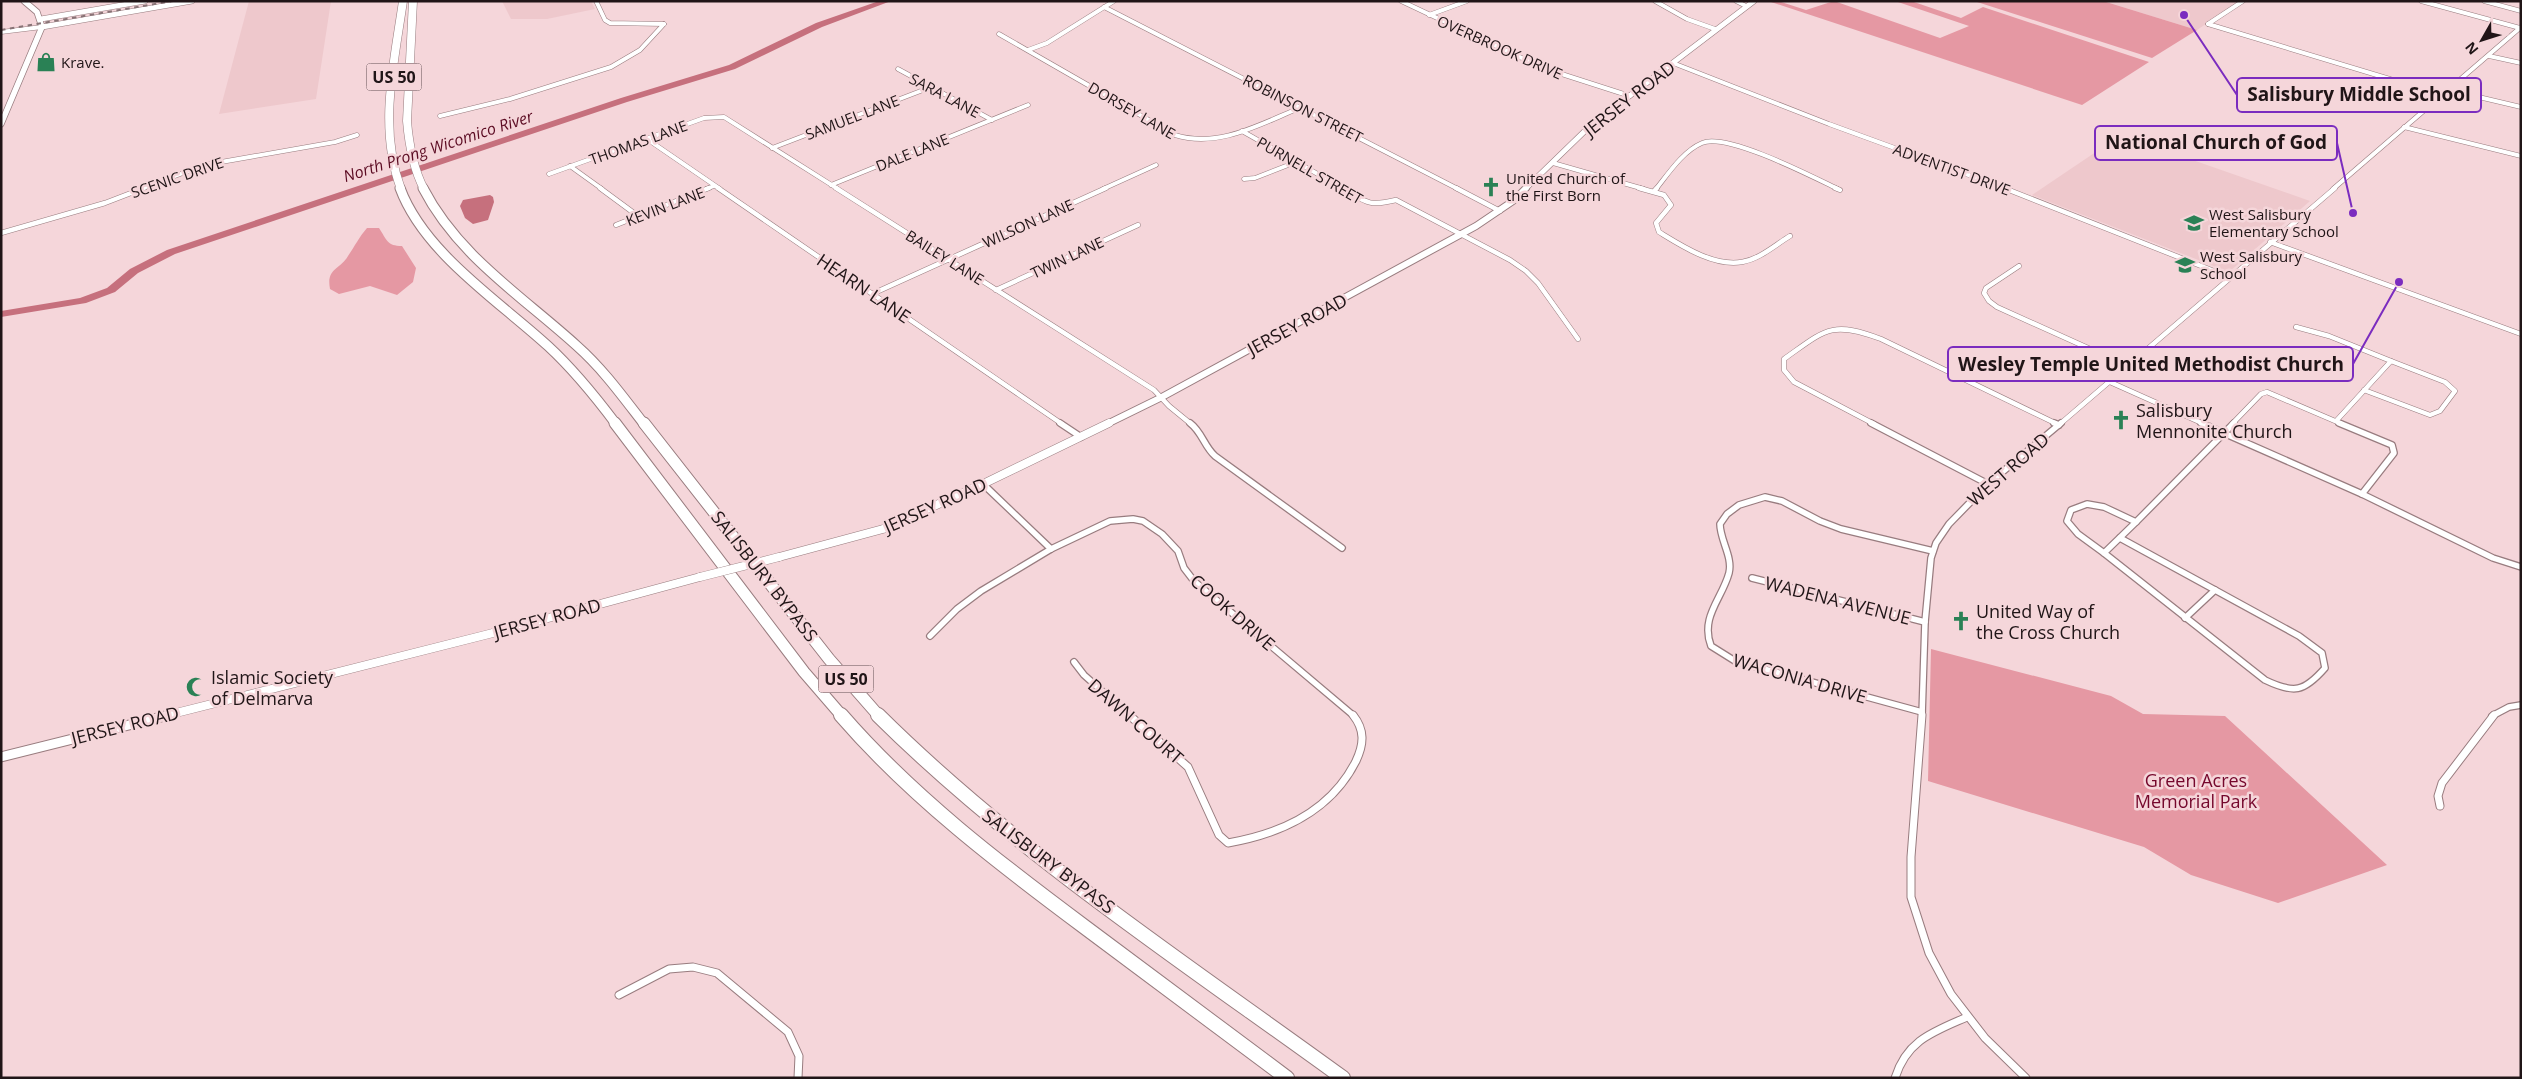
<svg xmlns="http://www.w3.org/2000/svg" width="2522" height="1079" viewBox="0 0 2522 1079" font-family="'Open Sans',sans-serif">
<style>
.built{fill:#eec8cc}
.green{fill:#e598a3}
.water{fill:#c6707d}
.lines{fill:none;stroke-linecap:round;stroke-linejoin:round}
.river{fill:#c6707d;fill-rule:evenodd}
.minor-far3-casing{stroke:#987c7f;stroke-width:5}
.minor-far2-casing{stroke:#987c7f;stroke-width:5.5}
.minor-far1-casing{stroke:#987c7f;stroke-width:8}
.minor-casing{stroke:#987c7f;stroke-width:9}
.tertiary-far3-casing{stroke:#987c7f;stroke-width:6}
.tertiary-far2-casing{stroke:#987c7f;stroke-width:8}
.tertiary-far1-casing{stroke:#987c7f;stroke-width:9}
.tertiary-casing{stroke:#987c7f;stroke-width:11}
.secondary-casing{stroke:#987c7f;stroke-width:7}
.motorway-far3-casing{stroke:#987c7f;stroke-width:9}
.motorway-far2-casing{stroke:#987c7f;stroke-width:11}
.motorway-far1-casing{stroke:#987c7f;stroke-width:13}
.motorway-casing{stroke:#987c7f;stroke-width:16}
.minor-far3{stroke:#fff;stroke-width:4}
.minor-far2{stroke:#fff;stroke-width:4.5}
.minor-far1{stroke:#fff;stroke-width:5.5}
.minor{stroke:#fff;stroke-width:7}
.tertiary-far3{stroke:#fff;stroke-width:5}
.tertiary-far2{stroke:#fff;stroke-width:6}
.tertiary-far1{stroke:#fff;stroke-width:8}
.tertiary{stroke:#fff;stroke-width:9}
.secondary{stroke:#fff;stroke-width:5.5}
.motorway-far3{stroke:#fff;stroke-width:8}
.motorway-far2{stroke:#fff;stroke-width:9}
.motorway-far1{stroke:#fff;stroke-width:11}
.motorway{stroke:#fff;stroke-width:14}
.rail{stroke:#887376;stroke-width:2;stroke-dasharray:4.5 4.5;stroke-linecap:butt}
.tertiary-bridge-casing{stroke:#987c7f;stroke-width:9;stroke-linecap:butt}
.tertiary-bridge{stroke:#fff;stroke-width:8}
.labels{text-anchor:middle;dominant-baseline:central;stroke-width:5;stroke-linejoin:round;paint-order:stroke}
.far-street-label{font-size:15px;fill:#201517;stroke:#f5d6da}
.far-poi-label{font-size:15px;fill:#201517;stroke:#f5d6da;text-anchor:start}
.shield{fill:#f5d6da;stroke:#604f52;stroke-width:1}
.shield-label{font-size:16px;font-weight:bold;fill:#201517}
.far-water-label{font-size:16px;font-style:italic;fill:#5c0c23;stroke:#f5d6da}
.street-label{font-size:18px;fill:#201517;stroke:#f5d6da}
.poi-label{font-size:18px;fill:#201517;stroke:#f5d6da;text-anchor:start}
.park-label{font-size:18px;fill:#75072c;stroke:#f5d6da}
.leader{fill:none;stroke:#7b2cbf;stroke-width:2}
.callout-dot{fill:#7b2cbf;stroke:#f5d6da;stroke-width:2}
.callout{fill:#f5d6da;stroke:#7b2cbf;stroke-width:2}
.callout-label{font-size:19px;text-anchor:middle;font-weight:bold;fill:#201517}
</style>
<rect width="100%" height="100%" fill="#f5d6da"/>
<g class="built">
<path d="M249,1h82l-15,98 -97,15z"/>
<path d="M502,1h89l4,8 -48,10h-36z"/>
<path d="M2103,1h136l-42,29z"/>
<path d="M2121,135l189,66 -81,71 -197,-77z"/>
</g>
<g class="green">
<path d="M1768,1h10l28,9 28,-9 106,37 29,-12 -74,-25h16l50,17 22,-11 166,55 -67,43z"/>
<path d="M1974,1h129l94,29 -45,28z"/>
<path d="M367,228h12c8,12 8,18 23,18l14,22 -3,14 -16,13 -27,-9 -31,8 -9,-5c-4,-21 10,-19 18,-33 7,-10 11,-19 19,-28z"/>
<path d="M1931,649l180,47 32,18 82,2 162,149 -109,38 -87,-28 -47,-28 -216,-66z"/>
</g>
<path class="water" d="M490,195l3,2 1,5 -6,18 -15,4 -8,-6 -5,-12 3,-6z"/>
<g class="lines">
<path class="river" d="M879,1h12l-69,26 -87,42 -108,33 -452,152 -37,19 -23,19 -29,11 -85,14v-6l79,-13 27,-10 23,-19 37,-19 454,-152 108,-33 87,-42z"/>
<defs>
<g id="minor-far3">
<path d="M596,1l9,19 5,3 54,1"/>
<path d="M1401,1l142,67 87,28"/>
<path d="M1655,1l32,18 28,10"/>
<path d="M1736,1l10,5"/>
<path d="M2421,1l99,27"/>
<path d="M2484,1l37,10"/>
<path d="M1104,7l354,182"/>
<path d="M1429,15l38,-14"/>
<path d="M2208,24l235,71"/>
<path d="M2208,24l35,-23"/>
<path d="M1,32l41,-5"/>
<path d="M999,34l176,101c44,14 87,-12 127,-28"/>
<path d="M1028,50l19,-7 67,-42"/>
<path d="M2489,56l32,7"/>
<path d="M1673,63l156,61 178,65"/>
<path d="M898,69l94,51"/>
<path d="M2449,90l72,17"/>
<path d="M440,116l70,-17 101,-32 29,-17 24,-26"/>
<path d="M2404,127l117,29"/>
<path d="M1242,131l102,58"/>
<path d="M647,139l73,50"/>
<path d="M772,148l159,-61"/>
<path d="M1553,163l91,26"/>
<path d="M570,166l32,23"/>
<path d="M549,174l155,-56 20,-1 114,72"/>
<path d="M1244,179l11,-1 41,-16"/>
<path d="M831,185l197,-80"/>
<path d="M141,189l63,-24 131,-23 22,-7"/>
<path d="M706,189l8,-3"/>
<path d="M1103,189l53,-24"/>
<path d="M1656,189c12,-15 27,-38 46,-46 24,-11 111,34 136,46"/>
<path d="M2333,189l188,-162"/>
</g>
<g id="minor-far2">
<path d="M600,188l38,28"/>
<path d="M718,188l344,236"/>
<path d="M836,188l318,202 15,16 22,18"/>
<path d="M1342,188c24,14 26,19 54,12l114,60 16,11 12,12 40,56"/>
<path d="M1456,188l44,23"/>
<path d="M1639,188l25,7 7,10 -15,18 3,9c23,14 55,35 83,30 18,-3 33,-17 48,-26"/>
<path d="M1835,188l5,2"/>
<path d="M2004,188l225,89"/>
<path d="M1654,191l3,-3"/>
<path d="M616,225l93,-37"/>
<path d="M1,233l104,-30 39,-15"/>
<path d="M2270,242l251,92"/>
<path d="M2019,266l-33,22 -2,5 5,8 8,6 131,59"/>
<path d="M996,290l142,-65"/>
<path d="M872,294l234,-106"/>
<path d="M2296,327l33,9 62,25 -54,59"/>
<path d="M2110,382l94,42"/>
<path d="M2364,390l66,25 10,-4 15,-20 -10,-9 -54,-21"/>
<path d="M1874,424l-80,-42 -10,-12v-11c41,-29 47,-39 97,-20l176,85"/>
<path d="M2060,424l275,-236"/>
<path d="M2232,424l29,-30 6,-2 75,32"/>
</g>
<g id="minor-far1">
<path d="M1060,423l21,14"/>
<path d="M1190,423c12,9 14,23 25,33l127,92"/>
<path d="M1871,423l117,61"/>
<path d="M2054,423l5,2"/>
<path d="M2201,423l161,71 131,64 28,9"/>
<path d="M2339,423l53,22 2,8 -32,41"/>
<path d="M983,484l68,65"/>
<path d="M2087,504l17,3 32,15 -32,31 -26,-19 -11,-13 4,-11z"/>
<path d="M2136,522l98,-99"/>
<path d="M2104,553l161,127c29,14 39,12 60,-12l-3,-15 -23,-17 -179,-98"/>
<path d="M1752,578l173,44"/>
<path d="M2185,618l30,-28"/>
<path d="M930,636l27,-27 24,-18 70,-42 59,-28 23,-2 10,2 19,13 16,17 6,17 10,13 160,135"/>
<path d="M1074,662l10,13 46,41"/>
<path d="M1922,712l-187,-51 -24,-15c-11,-29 11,-47 18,-73 4,-16 -9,-33 -9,-49l7,-10 12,-9 26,-8 17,4 38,20 21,8 92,22"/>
<path d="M1922,716l3,-94 6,-64 5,-15 13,-19 39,-40 73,-61"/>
<path d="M2492,716l17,-9 12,-2"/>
</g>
<g id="minor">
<path d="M1129,715l59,52 31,68 9,8c52,-9 103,-32 128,-82 8,-17 9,-31 -3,-46"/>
<path d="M1922,715l-11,142v40l18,56 22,41 34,44 41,40"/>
<path d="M2440,806l-2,-10 4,-13 52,-68"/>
<path d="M619,995l50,-26 24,-2 24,6 71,59 11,24 -1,22"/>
<path d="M1895,1078c12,-38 38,-46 72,-61"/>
</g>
<g id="tertiary-far3">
<path d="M41,19l104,-18"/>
<path d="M42,27l150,-26"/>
<path d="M1525,189l65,-63 164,-125"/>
</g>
<path id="tertiary-far2" d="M1107,424l55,-27 314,-171 37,-25 13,-13"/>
<g id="tertiary-far1">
<path d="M779,557l104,-28 100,-45 126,-61"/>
<path d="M164,716l325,-82 211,-57"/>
</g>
<path id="tertiary" d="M1,757l168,-42"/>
<path id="secondary" d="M1,124l41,-97 -5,-15 -13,-11"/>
<g id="motorway-far3">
<path d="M413,1l-6,120c2,24 6,47 17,68"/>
<path d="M401,189c-23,-61 -7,-125 2,-188"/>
</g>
<g id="motorway-far2">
<path d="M400,188c24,65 99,113 148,158 26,24 47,50 68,78"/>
<path d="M423,188c35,68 99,108 154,158 26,23 46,51 67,78"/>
</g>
<g id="motorway-far1">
<path d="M615,423l189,249 38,44"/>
<path d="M644,423l185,236 50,57"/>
</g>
<g id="motorway">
<path d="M841,715c71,82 159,149 245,213 67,50 134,100 201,150"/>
<path d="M878,715c139,138 307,248 465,363"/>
</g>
</defs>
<use href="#minor-far3" class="minor-far3-casing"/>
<use href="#minor-far2" class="minor-far2-casing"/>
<use href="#minor-far1" class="minor-far1-casing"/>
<use href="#minor" class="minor-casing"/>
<use href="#tertiary-far3" class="tertiary-far3-casing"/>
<use href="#tertiary-far2" class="tertiary-far2-casing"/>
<use href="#tertiary-far1" class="tertiary-far1-casing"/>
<use href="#tertiary" class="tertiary-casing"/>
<use href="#secondary" class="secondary-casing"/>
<use href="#motorway-far3" class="motorway-far3-casing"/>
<use href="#motorway-far2" class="motorway-far2-casing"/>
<use href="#motorway-far1" class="motorway-far1-casing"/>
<use href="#motorway" class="motorway-casing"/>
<use href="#minor-far3" class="minor-far3"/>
<use href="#minor-far2" class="minor-far2"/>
<use href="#minor-far1" class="minor-far1"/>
<use href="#minor" class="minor"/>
<use href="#tertiary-far3" class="tertiary-far3"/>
<use href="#tertiary-far2" class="tertiary-far2"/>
<use href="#tertiary-far1" class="tertiary-far1"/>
<use href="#tertiary" class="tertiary"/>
<use href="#secondary" class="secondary"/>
<use href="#motorway-far3" class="motorway-far3"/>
<use href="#motorway-far2" class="motorway-far2"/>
<use href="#motorway-far1" class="motorway-far1"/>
<use href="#motorway" class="motorway"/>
<path class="rail" d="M1,30l172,-29"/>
<defs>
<path id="tertiary-bridge" d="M700,577l79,-20"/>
</defs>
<use href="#tertiary-bridge" class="tertiary-bridge-casing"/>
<use href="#tertiary-bridge" class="tertiary-bridge"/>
</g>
<defs>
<symbol id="shop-bare" viewBox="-9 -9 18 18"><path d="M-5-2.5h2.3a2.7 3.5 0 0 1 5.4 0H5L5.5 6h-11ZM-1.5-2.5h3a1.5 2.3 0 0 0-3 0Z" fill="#2a8155" stroke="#f5d6da" stroke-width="2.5" paint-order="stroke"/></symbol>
<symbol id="church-bare" viewBox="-9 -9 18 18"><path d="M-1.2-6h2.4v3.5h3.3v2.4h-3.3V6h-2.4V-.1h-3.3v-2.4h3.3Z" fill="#2a8155" stroke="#f5d6da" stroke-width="2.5" paint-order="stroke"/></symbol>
<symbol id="school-bare" viewBox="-9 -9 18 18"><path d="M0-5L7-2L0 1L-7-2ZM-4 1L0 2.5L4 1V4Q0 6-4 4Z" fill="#2a8155" stroke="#f5d6da" stroke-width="2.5" paint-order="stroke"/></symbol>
<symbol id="mosque-bare" viewBox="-9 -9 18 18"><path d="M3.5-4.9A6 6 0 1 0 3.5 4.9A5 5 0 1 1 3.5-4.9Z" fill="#2a8155" stroke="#f5d6da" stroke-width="2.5" paint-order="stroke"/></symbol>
</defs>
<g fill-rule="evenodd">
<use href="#shop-bare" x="32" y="48" width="28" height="28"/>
<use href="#church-bare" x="1477" y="173" width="28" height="28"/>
<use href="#school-bare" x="2180" y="209" width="28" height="28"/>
<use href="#school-bare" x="2171" y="251" width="28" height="28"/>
<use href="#church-bare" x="2107" y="406" width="28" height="28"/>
<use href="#church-bare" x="1947" y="607" width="28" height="28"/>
<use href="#mosque-bare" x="182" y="673" width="28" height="28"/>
</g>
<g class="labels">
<g class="far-street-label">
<text transform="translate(1500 47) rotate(24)">OVERBROOK DRIVE</text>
<text transform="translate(945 95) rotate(28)">SARA LANE</text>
<text transform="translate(1303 108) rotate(27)">ROBINSON STREET</text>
<text transform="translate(1132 110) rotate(30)">DORSEY LANE</text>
<text transform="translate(852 117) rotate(-21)">SAMUEL LANE</text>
<text transform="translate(638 142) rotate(-20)">THOMAS LANE</text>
<text transform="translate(912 152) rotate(-22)">DALE LANE</text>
<text transform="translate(1952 169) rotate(20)">ADVENTIST DRIVE</text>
<text transform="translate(1310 170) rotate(30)">PURNELL STREET</text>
<text transform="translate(177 177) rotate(-19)">SCENIC DRIVE</text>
<text transform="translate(665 206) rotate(-21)">KEVIN LANE</text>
<text transform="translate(1028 223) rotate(-24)">WILSON LANE</text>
<text transform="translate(945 257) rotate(32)">BAILEY LANE</text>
<text transform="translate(1067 257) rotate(-25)">TWIN LANE</text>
</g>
<g class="far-poi-label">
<text x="61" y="62">Krave.</text>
<text x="1506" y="178">United Church of<tspan x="1506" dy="17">the First Born</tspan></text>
<text x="2209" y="214">West Salisbury<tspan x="2209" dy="17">Elementary School</tspan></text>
<text x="2200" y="256">West Salisbury<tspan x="2200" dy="17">School</tspan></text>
</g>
<g class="shield">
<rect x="366.5" y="63.5" width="55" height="27" rx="4"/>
<rect x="818.5" y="665.5" width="55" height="27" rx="4"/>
</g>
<g class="shield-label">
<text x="394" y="77">US 50</text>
<text x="846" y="679">US 50</text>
</g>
<g class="far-water-label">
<text transform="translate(438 146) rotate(-18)">North Prong Wicomico River</text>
</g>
<g class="street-label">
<text transform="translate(1629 98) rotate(-38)">JERSEY ROAD</text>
<text transform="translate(864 288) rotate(34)">HEARN LANE</text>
<text transform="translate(1297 324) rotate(-28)">JERSEY ROAD</text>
<text transform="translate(2008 469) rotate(-41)">WEST ROAD</text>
<text transform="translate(935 505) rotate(-24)">JERSEY ROAD</text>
<text transform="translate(765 576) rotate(52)">SALISBURY BYPASS</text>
<text transform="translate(1838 600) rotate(14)">WADENA AVENUE</text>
<text transform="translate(1233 612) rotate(41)">COOK DRIVE</text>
<text transform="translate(547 618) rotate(-15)">JERSEY ROAD</text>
<text transform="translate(1800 678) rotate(16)">WACONIA DRIVE</text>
<text transform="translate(1136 721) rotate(41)">DAWN COURT</text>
<text transform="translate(125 725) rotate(-14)">JERSEY ROAD</text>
<text transform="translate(1049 861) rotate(37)">SALISBURY BYPASS</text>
</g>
<g class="poi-label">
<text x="2136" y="410">Salisbury<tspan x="2136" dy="21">Mennonite Church</tspan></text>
<text x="1976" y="611">United Way of<tspan x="1976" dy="21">the Cross Church</tspan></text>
<text x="211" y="677">Islamic Society<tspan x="211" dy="21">of Delmarva</tspan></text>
</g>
<g class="park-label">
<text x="2196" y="780">Green Acres<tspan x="2196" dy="21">Memorial Park</tspan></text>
</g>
</g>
<path class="leader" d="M2184 15L2237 95M2353 213L2337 143M2399 282L2353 364"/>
<g class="callout-dot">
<circle cx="2184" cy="15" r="5"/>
<circle cx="2353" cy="213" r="5"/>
<circle cx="2399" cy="282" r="5"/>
</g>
<g class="callout">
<rect x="2237" y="78" width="244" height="34" rx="5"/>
<rect x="2095" y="126" width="242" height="34" rx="5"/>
<rect x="1948" y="347" width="405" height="34" rx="5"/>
</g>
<g class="callout-label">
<text x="2359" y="101">Salisbury Middle School</text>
<text x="2216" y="149">National Church of God</text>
<text x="2151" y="371">Wesley Temple United Methodist Church</text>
</g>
<rect width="2522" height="1079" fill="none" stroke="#201517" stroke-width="5"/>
<g transform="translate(2482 40) rotate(231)" stroke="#f5d6da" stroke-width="4" paint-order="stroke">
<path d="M0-4L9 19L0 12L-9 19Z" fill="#201517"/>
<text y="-8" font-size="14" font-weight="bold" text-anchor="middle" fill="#201517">N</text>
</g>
</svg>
